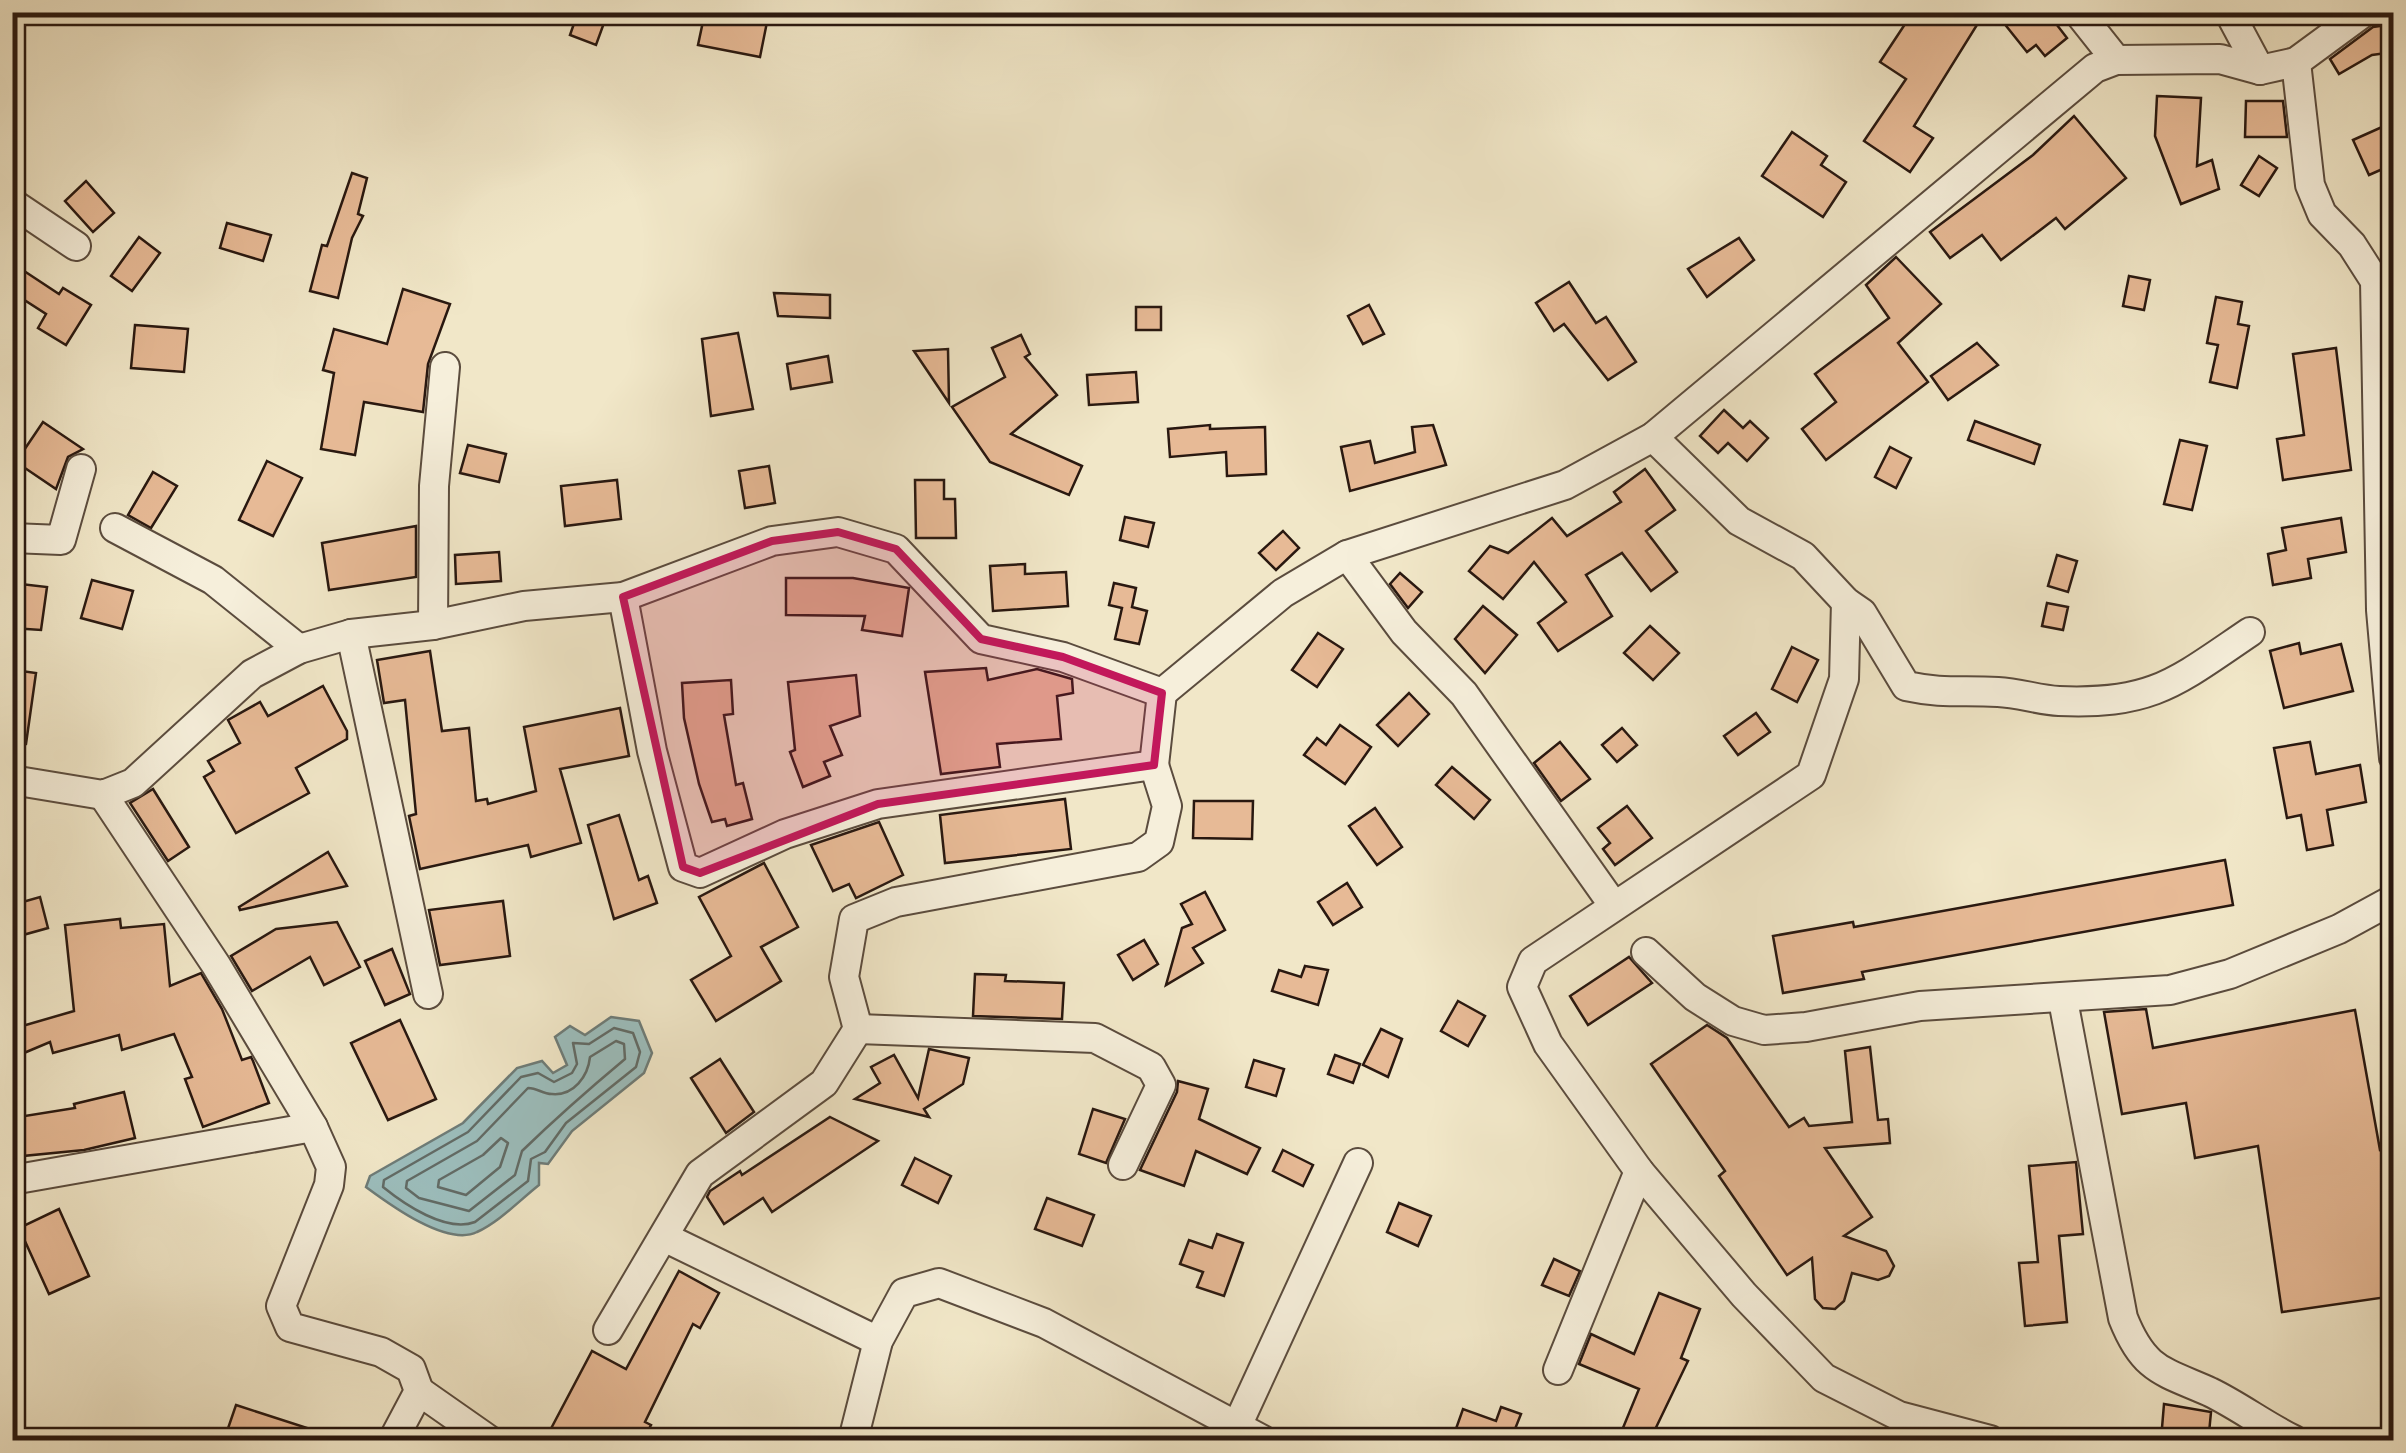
<svg xmlns="http://www.w3.org/2000/svg" width="2406" height="1453" viewBox="0 0 2406 1453" font-family="'IM FELL Double Pica',serif">
<style>
.water{fill:#9cbebd;stroke:#6e7c78;stroke-width:2.5}
.lines{fill:none;stroke-linecap:round;stroke-linejoin:round}
.shore{stroke:#626b66;stroke-width:2.5}
.building{fill:#e7ba96;stroke:#291810;stroke-width:2.5}
.street-casing{stroke:#5b4c3e;stroke-width:32}
.street{stroke:#f6efdb;stroke-width:28}
.marked{fill:#c2185b;fill-opacity:0.2;stroke:#c2185b;stroke-width:8;stroke-linejoin:round}
</style>
<rect width="100%" height="100%" fill="#f1e7c8"/>
<filter id="stains"><feTurbulence type="fractalNoise" baseFrequency=".002" numOctaves="4"/><feColorMatrix values="0 0 0 0 .2 0 0 0 0 .09 0 0 0 0 .02 0 0 0 .5 -.17"/></filter>
<radialGradient id="worn" r=".72"><stop offset=".6" stop-color="#630" stop-opacity="0"/><stop offset="1" stop-color="#630" stop-opacity=".3"/></radialGradient>
<path class="water" d="M611,1017l28,4 13,32 -8,20 -72,58 -24,33 -9,-1v22c-19,15 -40,37 -62,47 -30,15 -88,-28 -111,-45l4,-11 93,-53 54,-55 25,-7 11,12 14,-8 -12,-28 15,-11 15,9z"/>
<g class="lines">
<g class="shore">
<path d="M614,1028l19,5 7,19 -4,15 -70,56 -21,29 -14,7 -3,22 -53,41c-29,11 -71,-18 -92,-35l1,-7 84,-48 53,-55 17,-4 16,9 18,-9 5,-9 -4,-21 16,1z"/>
<path d="M616,1041l8,3 1,15c-36,30 -71,61 -103,92l-7,24 -46,36 -50,-13 -13,-10 1,-7 70,-40 51,-53c10,0 14,6 24,6 22,2 36,-18 38,-37z"/>
<path d="M501,1138l7,5 -8,24 -34,28 -28,-8 1,-7 44,-25z"/>
</g>
</g>
<g class="building">
<path d="M578,12h30l-12,33 -26,-10z"/>
<path d="M705,12h64l-9,45 -62,-12z"/>
<path d="M1913,12h72l-71,114 19,12 -23,34 -46,-31 42,-62 -26,-17z"/>
<path d="M1995,12h52l20,26 -22,18 -9,-11 -9,7z"/>
<path d="M2394,24v28l-22,3 -33,19 -9,-15 43,-32z"/>
<path d="M2157,96l44,2 -4,68 15,-6 7,29 -38,15 -26,-68z"/>
<path d="M2246,101h37l4,36h-42z"/>
<path d="M2074,116l52,62 -61,51 -9,-11 -55,42 -19,-25 -32,23 -20,-26 103,-77z"/>
<path d="M2382,127l12,37 -25,11 -16,-35z"/>
<path d="M1792,132l35,24 -6,9 25,17 -23,35 -61,-41z"/>
<path d="M2259,156l18,12 -18,28 -18,-11z"/>
<path d="M352,173l15,5 -9,36 5,2 -11,22 -14,60 -28,-7 12,-46 5,1z"/>
<path d="M86,181l28,32 -21,19 -28,-31z"/>
<path d="M227,223l44,12 -8,26 -43,-13z"/>
<path d="M139,237l21,16 -28,38 -21,-15z"/>
<path d="M1739,238l15,22 -47,37 -19,-28z"/>
<path d="M1896,257l45,47 -43,39 30,39 -102,78 -24,-31 34,-27 -21,-28 74,-56 -23,-33z"/>
<path d="M12,263l47,31 4,-6 28,17 -25,40 -28,-17 8,-14 -34,-22z"/>
<path d="M2129,276l21,4 -6,30 -21,-4z"/>
<path d="M1569,282l27,41 10,-6 30,45 -28,18 -44,-56 -10,7 -18,-28z"/>
<path d="M403,289l47,15 -22,60 -5,48 -59,-10 -9,53 -34,-6 13,-76 -11,-3 11,-41 53,15z"/>
<path d="M774,293l56,2v23l-52,-2z"/>
<path d="M2216,297l26,5 -4,22 11,2 -12,62 -27,-6 8,-37 -11,-2z"/>
<path d="M1369,305l15,29 -21,10 -15,-28z"/>
<rect x="1136" y="307" width="25" height="23"/>
<path d="M135,325l53,4 -4,43 -53,-4z"/>
<path d="M738,333l15,76 -42,7 -9,-77z"/>
<path d="M1021,335l9,19 -5,3 32,38 -46,39 71,32 -13,29 -79,-33 -38,-55 53,-30 -13,-29z"/>
<path d="M1977,343l21,22 -50,35 -17,-24z"/>
<path d="M2336,348l15,122 -68,10 -6,-41 27,-4 -11,-81z"/>
<path d="M948,349l1,54 -35,-52z"/>
<path d="M828,356l4,26 -41,7 -4,-25z"/>
<path d="M1136,372l2,30 -49,3 -2,-30z"/>
<path d="M1724,410l19,18 7,-7 18,17 -21,23 -19,-18 -10,10 -18,-17z"/>
<path d="M1975,421l65,24 -6,19 -66,-24z"/>
<path d="M43,422l40,27 -15,8 -12,32 -40,-27z"/>
<path d="M1210,425v4l55,-2 1,47 -39,2 -1,-24 -56,5 -2,-28z"/>
<path d="M1433,425l13,40 -96,26 -9,-44 29,-6 5,22 40,-11 -3,-25z"/>
<path d="M2180,440l27,6 -15,64 -28,-6z"/>
<path d="M468,445l38,9 -7,28 -39,-9z"/>
<path d="M1890,447l21,11 -15,30 -21,-11z"/>
<path d="M267,461l35,17 -29,58 -34,-16z"/>
<path d="M769,466l6,37 -30,5 -6,-37z"/>
<path d="M1645,469l30,41 -29,21 31,41 -26,19 -29,-38 -36,22 26,41 -54,35 -20,-28 28,-21 -32,-40 -31,37 -34,-28 21,-25 18,7 44,-35 15,18 54,-34 -7,-10z"/>
<path d="M153,472l24,14 -26,42 -23,-13z"/>
<path d="M617,480l4,39 -56,7 -4,-40z"/>
<path d="M915,480h29v19h11l1,39h-40z"/>
<path d="M1125,517l29,6 -6,24 -28,-7z"/>
<path d="M2341,518l5,34 -38,7 3,19 -38,7 -5,-31 18,-4 -4,-22z"/>
<path d="M416,526v51l-87,13 -7,-47z"/>
<path d="M1283,531l16,17 -23,22 -17,-17z"/>
<path d="M499,552l2,29 -45,3 -1,-29z"/>
<path d="M2057,555l20,6 -9,31 -20,-6z"/>
<path d="M1025,564v10l41,-2 2,34 -75,5 -3,-45z"/>
<path d="M1400,573l22,19 -14,16 -18,-24z"/>
<path d="M786,578h67l56,10 -7,48 -40,-6 3,-14 -79,-1z"/>
<path d="M92,580l41,11 -11,38 -41,-11z"/>
<path d="M12,583l35,4 -6,43 -29,-2z"/>
<path d="M1114,583l22,5 -4,19 15,4 -8,33 -24,-5 7,-31 -13,-3z"/>
<path d="M2047,603l21,4 -5,23 -21,-4z"/>
<path d="M1483,606l34,29 -32,38 -30,-34z"/>
<path d="M1650,626l29,27 -26,27 -29,-27z"/>
<path d="M1318,633l25,16 -26,38 -25,-17z"/>
<path d="M2299,643l2,11 40,-10 12,47 -69,17 -14,-57z"/>
<path d="M1792,647l26,13 -21,42 -25,-13z"/>
<path d="M430,651l12,80 27,-3 7,73 11,-2 1,5 48,-13 -12,-64 96,-19 9,48 -69,13 21,74 -50,14 -3,-12 -108,24 -11,-53 7,-2 -11,-114 -21,3 -7,-43z"/>
<path d="M986,668l2,12 49,-11 35,10 1,14 -16,3 4,43 -64,5 3,23 -59,7 -16,-102z"/>
<path d="M14,670l22,3 -10,71 -14,-1z"/>
<path d="M856,675l4,41 -30,10 12,29 -18,7 6,14 -27,11 -13,-35 5,-2 -7,-68z"/>
<path d="M731,680l2,34 -9,1 12,70 7,-2 9,36 -25,7 -2,-7 -13,3 -13,-38 -15,-66 -2,-35z"/>
<path d="M323,686l24,45v8l-51,29 13,25 -73,40 -32,-56 10,-6 -6,-10 32,-18 -12,-23 32,-18 8,14z"/>
<path d="M1409,693l20,21 -31,32 -21,-21z"/>
<path d="M1756,713l14,19 -32,23 -14,-19z"/>
<path d="M1340,725l31,22 -26,37 -41,-29 13,-17 9,7z"/>
<path d="M1622,728l15,17 -20,17 -15,-17z"/>
<path d="M1560,742l30,37 -29,22 -27,-38z"/>
<path d="M2310,742l6,32 44,-9 6,37 -39,8 6,35 -26,5 -6,-35 -14,3 -13,-70z"/>
<path d="M1452,767l38,33 -16,19 -38,-34z"/>
<path d="M153,789l36,58 -21,14 -38,-58z"/>
<path d="M1065,799l6,50 -126,14 -5,-48z"/>
<path d="M1194,801h59l-1,38 -59,-1z"/>
<path d="M1627,806l25,32 -37,27 -12,-16 7,-6 -12,-15z"/>
<path d="M1375,808l27,39 -25,18 -28,-39z"/>
<path d="M619,815l20,65 9,-4 9,27 -43,16 -26,-94z"/>
<path d="M879,822l24,53 -47,23 -7,-14 -16,7 -22,-46z"/>
<path d="M328,852l19,34 -107,24 -1,-3z"/>
<path d="M2225,860l8,45 -371,67 2,7 -81,14 -10,-57 80,-14 1,5z"/>
<path d="M764,863l34,64 -37,20 20,34 -65,40 -25,-41 40,-24 -32,-59z"/>
<path d="M1347,883l15,24 -29,18 -15,-23z"/>
<path d="M1205,892l20,38 -32,18 10,15 -37,22 16,-57 10,-4 -11,-20z"/>
<path d="M40,897l8,31 -36,10v-33z"/>
<path d="M503,901l7,55 -70,9 -11,-55z"/>
<path d="M120,919l1,9 43,-4 6,62 31,-13 21,36 20,51 9,-3 2,4 16,42 -66,24 -18,-48 7,-2 -18,-43 -52,16 -3,-15 -66,18 -3,-11 -38,16v-29l62,-18 -9,-86z"/>
<path d="M337,922l23,45 -36,18 -14,-28 -58,34 -21,-35 45,-27z"/>
<path d="M1144,940l14,24 -25,16 -15,-25z"/>
<path d="M392,949l18,45 -25,11 -20,-44z"/>
<path d="M1629,957l23,26 -64,42 -18,-29z"/>
<path d="M1305,966l23,4 -10,35 -46,-14 7,-21 22,7z"/>
<path d="M975,974l31,1 -1,6 59,2 -2,36 -89,-3z"/>
<path d="M1458,1001l27,15 -17,30 -27,-15z"/>
<path d="M2146,1009l7,39 202,-38 25,140 14,-2v148l-112,16 -24,-166 -63,12 -9,-55 -64,11 -18,-102z"/>
<path d="M400,1020l36,79 -48,21 -37,-77z"/>
<path d="M1707,1025l20,13 62,89 15,-9 5,8 43,-4 -7,-71 25,-4 8,73 10,-1 2,24 -65,5 47,69 -28,19 42,15 8,15 -5,10 -11,4 -26,-7 -8,28 -9,8 -12,-1 -8,-9 -3,-41 -25,17 -68,-99 6,-5 -74,-107z"/>
<path d="M1381,1029l21,10 -14,38 -25,-12z"/>
<path d="M929,1049l40,9 -6,26 -39,25 5,8 -74,-18 25,-16 -9,-16 23,-12 24,43z"/>
<path d="M1335,1055l25,9 -7,19 -25,-9z"/>
<path d="M720,1059l34,53 -28,21 -35,-55z"/>
<path d="M1254,1060l30,9 -8,27 -30,-9z"/>
<path d="M1178,1081l30,8 -9,30 61,29 -13,26 -51,-23 -12,35 -44,-16 37,-78z"/>
<path d="M124,1092l11,46 -51,12 -72,7v-39l63,-10 -1,-4z"/>
<path d="M1093,1109l32,10 -19,44 -27,-9z"/>
<path d="M830,1117l48,24 -106,71 -9,-14 -39,26 -17,-27 3,-6 30,-20 2,4z"/>
<path d="M1283,1150l30,15 -10,21 -30,-15z"/>
<path d="M915,1158l36,18 -13,27 -36,-18z"/>
<path d="M2076,1162l7,72 -24,2 8,86 -42,4 -6,-63 19,-1 -9,-96z"/>
<path d="M1047,1198l47,17 -12,31 -47,-17z"/>
<path d="M1399,1203l32,13 -13,30 -31,-14z"/>
<path d="M59,1209l30,67 -40,18 -30,-66z"/>
<path d="M1217,1234l26,9 -19,53 -27,-9 6,-15 -23,-8 9,-24 23,8z"/>
<path d="M1554,1259l26,12 -11,25 -27,-11z"/>
<path d="M679,1271l40,22 -19,35 -7,-4 -48,98 6,3 -8,15h-98l47,-89 34,18z"/>
<path d="M1659,1293l41,16 -19,49 7,3 -38,79h-32l21,-51 -60,-25 12,-30 43,20z"/>
<path d="M2164,1404l47,8 -2,21 -47,-5z"/>
<path d="M236,1405l96,31 -1,4h-107z"/>
<path d="M1501,1407l20,7 -6,15 26,11h-89l11,-31 33,12z"/>
</g>
<g class="lines">
<defs>
<g id="street">
<path d="M2078,12l38,48"/>
<path d="M2229,12l31,58"/>
<path d="M2296,62l14,123 12,29 30,31 23,36 6,329 13,148"/>
<path d="M12,203l64,43"/>
<path d="M1653,437l86,84 64,35 43,46 16,11 44,73c37,8 56,4 92,6 21,1 41,8 61,9 94,4 117,-19 191,-69"/>
<path d="M115,528l98,52 86,69"/>
<path d="M12,538l49,2 20,-71"/>
<path d="M1347,555l57,77 60,62 150,212"/>
<path d="M1846,602l-2,77 -33,96 -278,186 -11,26 26,57 91,127 105,124 80,83 75,38 91,24"/>
<path d="M433,625l1,-139 11,-119"/>
<path d="M351,634l77,360"/>
<path d="M1154,765l8,-72"/>
<path d="M12,780l91,15 30,-12 119,-109 47,-25 52,-15 82,-9 91,-19 99,-9 149,-56 66,-9 58,17 85,90 82,18 99,36 121,-100 64,-38 218,-70 88,-48 442,-369 21,-8 104,-1 40,11 36,-8 68,-50"/>
<path d="M103,795l113,170 97,162 18,40 -2,18 -48,121 9,21 91,25 30,17 8,22 -26,49"/>
<path d="M1646,952l49,45 38,24 31,9 42,-3 114,-21 250,-16 60,-16 109,-45 55,-30"/>
<path d="M2063,1000l60,318c21,53 40,53 87,74 29,14 55,34 84,48"/>
<path d="M858,1029l237,9 56,29 10,18 -38,80"/>
<path d="M12,1180l301,-53"/>
<path d="M666,1238l212,103"/>
<path d="M608,1330l92,-156 124,-91 34,-54 -14,-52 10,-58 42,-17 242,-45 21,-15 8,-36 -13,-41 -276,39 -93,30 -85,39 -17,-6 -31,-116 -29,-154"/>
<path d="M1558,1370l81,-199"/>
<path d="M419,1391l70,49"/>
<path d="M1237,1426l121,-263"/>
<path d="M853,1440l25,-99 26,-48 35,-10 105,40 219,117"/>
</g>
</defs>
<use href="#street" class="street-casing"/>
<use href="#street" class="street"/>
</g>
<path class="marked" d="M838,532l58,17 85,90 82,18 99,36 -8,72 -276,39 -178,69 -17,-6 -60,-270 149,-56z"/>
<rect width="2406" height="1453" fill="none" stroke="#f1e7c8" stroke-width="50"/>
<rect x="15" y="15" width="2376" height="1423" fill="none" stroke="#291810" stroke-width="5"/>
<rect x="25" y="25" width="2356" height="1403" fill="none" stroke="#291810" stroke-width="2.5"/>
<rect width="100%" height="100%" filter="url(#stains)"/>
<rect width="100%" height="100%" fill="url(#worn)"/>
</svg>
